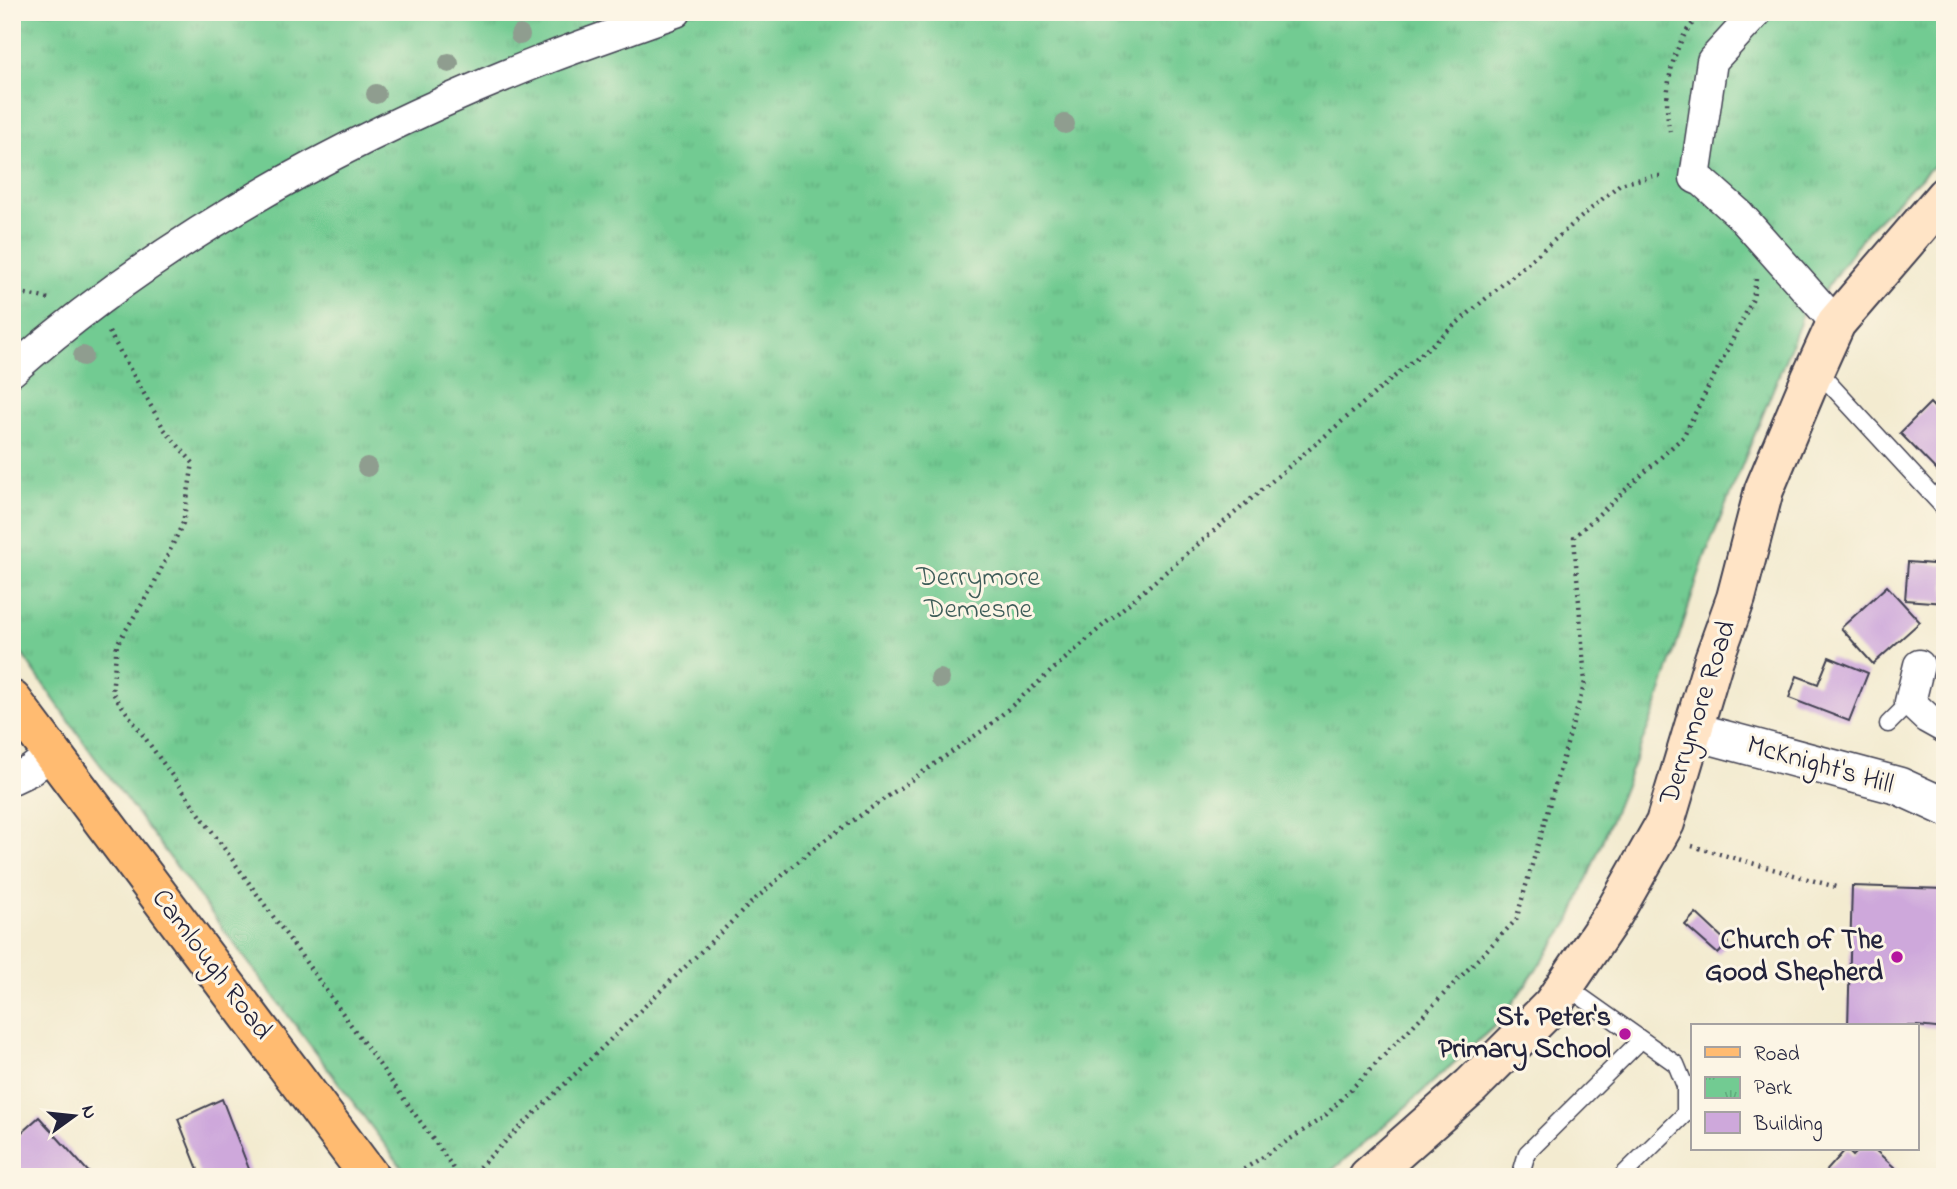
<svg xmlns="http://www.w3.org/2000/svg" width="1957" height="1189" viewBox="0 0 1957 1189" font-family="'Indie Flower',sans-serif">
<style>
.park{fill:url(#park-tufts);stroke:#4a7666;stroke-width:2}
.building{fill:#cea8db}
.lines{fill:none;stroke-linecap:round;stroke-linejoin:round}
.service-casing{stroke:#414051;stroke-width:19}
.minor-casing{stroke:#414051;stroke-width:33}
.tertiary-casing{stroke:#414051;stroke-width:40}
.secondary-casing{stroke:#414051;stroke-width:42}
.primary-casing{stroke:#414051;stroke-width:42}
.path{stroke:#414051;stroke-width:4.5;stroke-dasharray:2 5;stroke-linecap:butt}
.service{stroke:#fff;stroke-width:16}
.minor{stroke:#fff;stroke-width:30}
.tertiary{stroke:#fff;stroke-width:37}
.secondary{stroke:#ffe4c6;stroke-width:38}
.primary{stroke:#ffbb71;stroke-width:38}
.tree{fill:#8f9d8f}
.poi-dot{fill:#b5179e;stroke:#fcf5e5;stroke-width:2.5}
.labels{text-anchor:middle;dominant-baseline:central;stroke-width:6;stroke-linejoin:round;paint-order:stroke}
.park-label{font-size:28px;fill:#3e5d59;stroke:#fcf5e5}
.street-label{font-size:28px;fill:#22223b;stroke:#fcf5e5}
.poi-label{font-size:28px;font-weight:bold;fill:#22223b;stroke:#fcf5e5;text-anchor:end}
</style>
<defs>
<pattern id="park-tufts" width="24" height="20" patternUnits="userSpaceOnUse" patternTransform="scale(1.75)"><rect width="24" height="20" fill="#72cb92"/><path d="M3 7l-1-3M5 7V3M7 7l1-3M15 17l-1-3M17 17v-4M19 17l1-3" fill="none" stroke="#62ae7f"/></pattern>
</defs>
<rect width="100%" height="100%" fill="#fcf5e5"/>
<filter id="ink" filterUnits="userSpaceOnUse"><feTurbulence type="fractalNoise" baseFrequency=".0143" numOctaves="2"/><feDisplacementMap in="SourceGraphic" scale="14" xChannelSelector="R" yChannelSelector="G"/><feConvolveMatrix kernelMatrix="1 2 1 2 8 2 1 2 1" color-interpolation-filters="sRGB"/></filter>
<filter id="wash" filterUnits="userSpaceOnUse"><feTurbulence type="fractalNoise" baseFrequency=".00686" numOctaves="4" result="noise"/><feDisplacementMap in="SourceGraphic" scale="28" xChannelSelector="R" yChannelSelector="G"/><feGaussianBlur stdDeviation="1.57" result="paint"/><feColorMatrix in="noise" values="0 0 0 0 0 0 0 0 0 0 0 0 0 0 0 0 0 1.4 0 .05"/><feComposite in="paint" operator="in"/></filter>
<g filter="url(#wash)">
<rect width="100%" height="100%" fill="#f3ebd0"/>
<path class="park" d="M12,12h1933v142l-78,77 -44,62 -6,-3 -15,20 -2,13 -8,20 -87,213 -49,152 -86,213 -70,100 -110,100 -66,56h-915l-316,-422 -81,-115z"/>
<g id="blocks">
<g class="building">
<path d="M1930,403l15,16v60l-45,-46z"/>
<path d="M1908,562l37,3v38l-40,-3z"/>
<path d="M1887,586l33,36 -47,42 -32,-36z"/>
<path d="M1829,657l39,16 -19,48 -60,-23 8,-22 21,8z"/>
<path d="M1852,886l93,3v140l-28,-3h-69z"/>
<path d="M1696,913l32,30 -10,11 -33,-29z"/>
<path d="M222,1099l27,70 3,8h-51l-23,-58z"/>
<path d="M39,1117l54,60h-81v-36z"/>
<path d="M1846,1149l7,7 7,-7h14l31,28h-84z"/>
</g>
</g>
</g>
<g filter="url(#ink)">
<use href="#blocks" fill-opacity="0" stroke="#414051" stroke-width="2"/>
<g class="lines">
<defs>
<g id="service">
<path d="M1812,374l15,7 118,128"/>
<path d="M1888,724l22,-22"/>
<path d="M1566,986l110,78 9,22v28l-64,63"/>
<path d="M1520,1177l7,-24 114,-113"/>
</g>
<g id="minor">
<path d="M1757,12l-45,49 -17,117 7,3 37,33 97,109"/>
<path d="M12,371c155,-137 347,-239 539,-314 42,-16 84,-30 125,-45"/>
<path d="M1919,665l-9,37 17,16 18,10"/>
<path d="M12,779l19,-9 20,-16"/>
</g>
<path id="tertiary" d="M1693,731l206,55 46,21"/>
<path id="secondary" d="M1368,1177l103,-91 81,-81 62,-92 51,-90 49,-164 22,-61 28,-108 47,-112 25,-55 109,-127"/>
<path id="primary" d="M12,700l358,477"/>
</defs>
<use href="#service" class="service-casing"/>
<use href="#minor" class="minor-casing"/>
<use href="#tertiary" class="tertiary-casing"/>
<use href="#secondary" class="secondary-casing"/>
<use href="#primary" class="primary-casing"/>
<g class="path">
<path d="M1670,132c-7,-30 -1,-72 15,-98 4,-8 12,-15 18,-22"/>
<path d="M12,291l37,8"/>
<path d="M109,332l55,97 29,34 -10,60 -31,65 -35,56 -5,48 348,485"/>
<path d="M1692,846l144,41"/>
<path d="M469,1177l283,-275 63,-55 174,-121 111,-98 520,-444 34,-8h10"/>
<path d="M1232,1177l92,-60 192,-197 69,-238 -11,-145 109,-100 70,-138 3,-20"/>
</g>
<use href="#service" class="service"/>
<use href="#minor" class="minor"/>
<use href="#tertiary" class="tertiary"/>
<use href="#secondary" class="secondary"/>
<use href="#primary" class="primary"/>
</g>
<g class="tree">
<circle cx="520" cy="35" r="10"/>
<circle cx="449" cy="63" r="10"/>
<circle cx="376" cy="94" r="10"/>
<circle cx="1065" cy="124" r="10"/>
<circle cx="83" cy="356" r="10"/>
<circle cx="367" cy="467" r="10"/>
<circle cx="940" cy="679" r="10"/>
</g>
</g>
<g class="poi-dot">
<circle cx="1897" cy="957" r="7"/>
<circle cx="1625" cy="1034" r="7"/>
</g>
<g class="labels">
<g class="park-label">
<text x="978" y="578">Derrymore<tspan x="978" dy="32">Demesne</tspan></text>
</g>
<g class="street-label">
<text transform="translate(1699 713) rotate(-72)">Derrymore Road</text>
<text transform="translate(1820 766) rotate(16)">McKnight's Hill</text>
<text transform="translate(211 965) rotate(53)">Camlough Road</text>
</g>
<g class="poi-label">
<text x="1883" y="941">Church of The<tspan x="1883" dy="32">Good Shepherd</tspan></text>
<text x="1611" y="1018">St. Peter's<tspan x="1611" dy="32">Primary School</tspan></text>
</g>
</g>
<rect width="1957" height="1189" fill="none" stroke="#fcf5e5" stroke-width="42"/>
<rect x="1691" y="1024" width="228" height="126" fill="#fcf5e5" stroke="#a5a1a1" stroke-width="2"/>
<rect x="1705" y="1047" width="35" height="10" fill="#ffbb71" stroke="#a5a1a1" stroke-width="2"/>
<text x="1754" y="1060" font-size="21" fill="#22223b">Road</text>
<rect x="1705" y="1077" width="35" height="21" fill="url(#park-tufts)" stroke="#a5a1a1" stroke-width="2"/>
<text x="1754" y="1094" font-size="21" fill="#22223b">Park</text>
<rect x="1705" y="1112" width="35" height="21" fill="#cea8db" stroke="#a5a1a1" stroke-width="2"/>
<text x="1754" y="1130" font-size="21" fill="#22223b">Building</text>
<g transform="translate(74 1116) rotate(75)" stroke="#fcf5e5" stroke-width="5" paint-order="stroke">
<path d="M0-5L12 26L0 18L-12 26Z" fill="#22223b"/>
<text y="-10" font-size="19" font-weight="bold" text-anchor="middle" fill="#22223b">N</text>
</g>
</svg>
